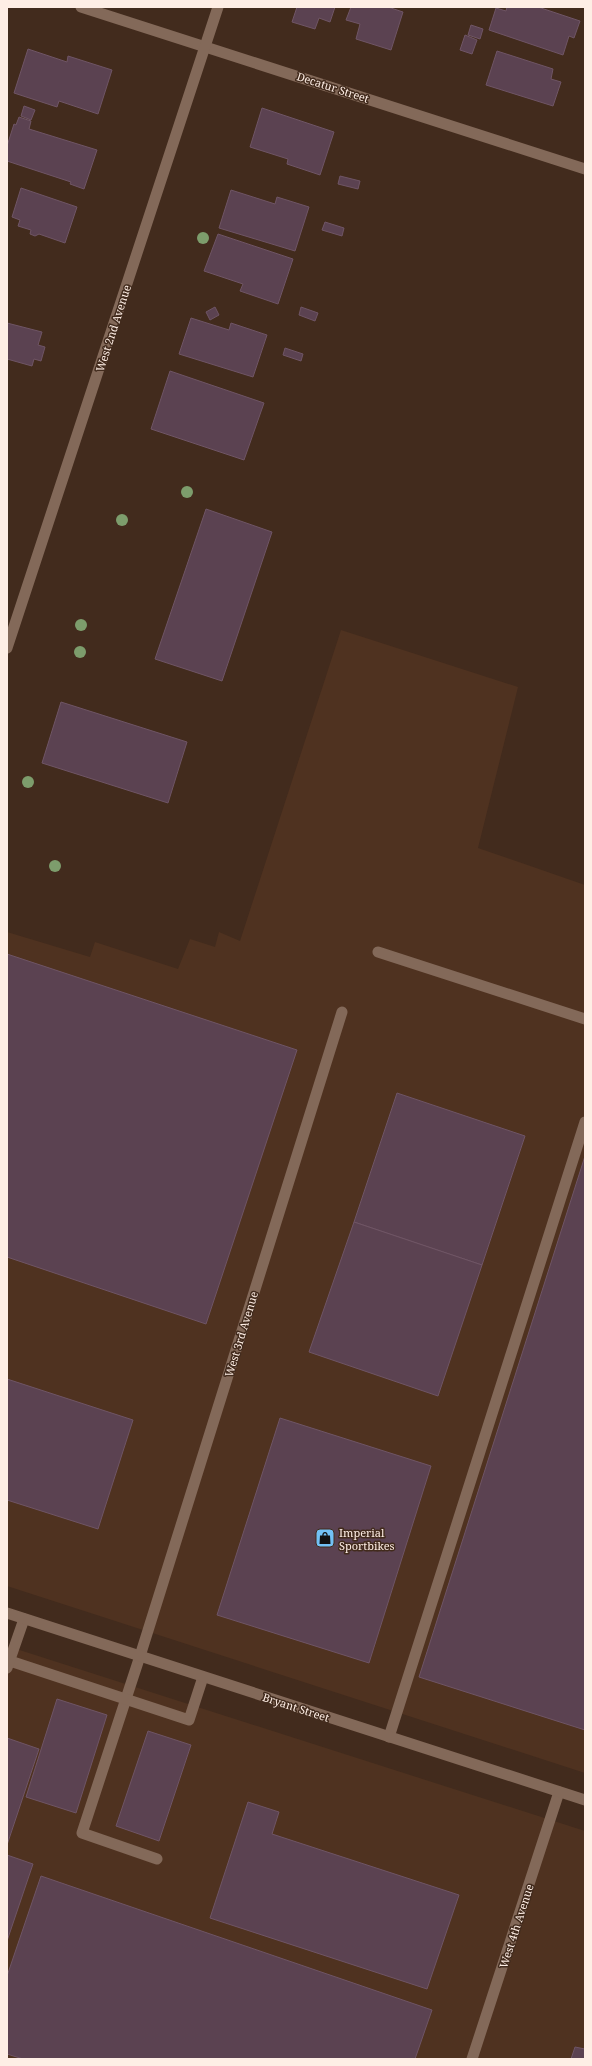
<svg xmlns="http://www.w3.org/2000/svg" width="592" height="2066" viewBox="0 0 592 2066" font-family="'Noto Serif',serif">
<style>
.built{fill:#4f3220}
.building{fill:#5b4251;stroke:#6f5565}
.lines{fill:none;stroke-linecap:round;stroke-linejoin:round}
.service{stroke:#836959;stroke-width:11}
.minor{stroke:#836959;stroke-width:11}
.tertiary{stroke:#836959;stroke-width:11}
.tree{fill:#7d9d6c}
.labels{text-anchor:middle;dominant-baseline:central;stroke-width:3;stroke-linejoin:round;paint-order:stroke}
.street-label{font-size:11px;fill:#feeee5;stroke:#422b1d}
.poi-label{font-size:11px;fill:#feeee5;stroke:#422b1d;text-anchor:start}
</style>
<rect width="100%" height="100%" fill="#422b1d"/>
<g class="built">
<path d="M341,630l177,57 -40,161 107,37v888l-578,-187v-654l83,25 5,-15 83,27 12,-30 25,8 4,-15 21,9z"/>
<path d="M7,1646l578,185v228h-578z"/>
</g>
<g class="building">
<path d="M297,7h38l-5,15 -11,-4 -4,11 -23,-7z"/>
<path d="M351,7h37l15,5 -12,38 -35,-11 4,-15 -14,-4z"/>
<path d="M507,7h31l42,14 -6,17 -5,-2 -6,19 -74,-25 7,-22 10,3z"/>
<path d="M471,25l12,4 -3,10 -12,-4z"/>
<path d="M465,35l12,5 -5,14 -12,-4z"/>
<path d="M28,49l39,13 1,-6 44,14 -14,44 -39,-13 -2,6 -43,-14z"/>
<path d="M497,51l56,18 -2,10 10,3 -8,24 -67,-21z"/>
<path d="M24,106l11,4 -4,10 -10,-4z"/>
<path d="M262,108l72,24 -14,43 -33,-11 1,-5 -38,-12z"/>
<path d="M19,117l12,4 -2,8 68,21 -13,39 -14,-5 1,-2 -64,-21v-15l7,-22 2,1z"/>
<path d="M340,176l20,5 -2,8 -20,-5z"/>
<path d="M21,188l56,19 -12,36 -26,-9 -4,2 -5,-2 1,-4 -13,-4 2,-6 -8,-3z"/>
<path d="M231,190l44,14 2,-7 32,10 -14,44 -76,-23z"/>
<path d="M325,222l19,6 -2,8 -20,-6z"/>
<path d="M218,234l75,25 -15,45 -38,-13 3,-7 -39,-13z"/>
<path d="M215,307l4,8 -9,5 -4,-8z"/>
<path d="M301,307l17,6 -3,8 -16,-6z"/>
<path d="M191,318l38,12 2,-7 36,12 -14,42 -74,-23z"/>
<path d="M7,323l35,9 -4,13 7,2 -4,14 -7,-2 -2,7 -25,-7z"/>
<path d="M285,348l18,6 -2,7 -18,-6z"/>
<path d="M170,371l94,32 -20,57 -93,-31z"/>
<path d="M206,509l66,23 -50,149 -67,-22z"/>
<path d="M61,702l126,40 -19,61 -126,-40z"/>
<path d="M7,954l290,96 -91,274 -199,-67z"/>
<path d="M397,1093l128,43 -43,129 -128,-43z"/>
<path d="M585,1156v574l-166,-53z"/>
<path d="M354,1222l128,43 -44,131 -129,-44z"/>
<path d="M7,1379l126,41 -35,109 -91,-29z"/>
<path d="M280,1418l151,48 -62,197 -152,-48z"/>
<path d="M57,1699l50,16 -31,98 -50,-16z"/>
<path d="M148,1731l43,14 -32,96 -43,-15z"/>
<path d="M7,1738l32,11 -32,96z"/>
<path d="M248,1802l31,10 -7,22 187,61 -32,94 -217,-71z"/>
<path d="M7,1855l26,9 -26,77z"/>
<path d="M41,1876l391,134 -17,49h-392l-16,-5v-78z"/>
<path d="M575,2047l10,2v10h-14z"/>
</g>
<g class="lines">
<g class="service">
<path d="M378,952l207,67"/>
<path d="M140,1656l-58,177 75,26"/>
<path d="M7,1660l182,60 14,-43"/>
<path d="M7,1668l17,-49"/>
<path d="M389,1737l196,-615"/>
</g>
<g class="minor">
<path d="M81,7l504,162"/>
<path d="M140,1656l202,-644"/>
<path d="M472,2059l87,-267"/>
</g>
<g class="tertiary">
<path d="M7,648l211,-641"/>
<path d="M7,1613l578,187"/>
</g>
</g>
<g class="tree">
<circle cx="203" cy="238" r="6"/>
<circle cx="187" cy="492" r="6"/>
<circle cx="122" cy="520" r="6"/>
<circle cx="81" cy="625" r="6"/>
<circle cx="80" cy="652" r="6"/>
<circle cx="28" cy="782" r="6"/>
<circle cx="55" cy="866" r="6"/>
</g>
<defs>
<symbol id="shop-square" viewBox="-11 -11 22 22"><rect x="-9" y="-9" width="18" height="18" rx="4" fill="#72c1f5" stroke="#422b1d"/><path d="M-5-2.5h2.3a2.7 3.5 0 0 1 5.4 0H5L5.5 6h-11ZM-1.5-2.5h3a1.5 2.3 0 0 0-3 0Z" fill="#111"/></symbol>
</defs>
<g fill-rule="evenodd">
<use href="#shop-square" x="314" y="1527" width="22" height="22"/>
</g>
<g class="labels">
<g class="street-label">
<text transform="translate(333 87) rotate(18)">Decatur Street</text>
<text transform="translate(113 328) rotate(-72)">West 2nd Avenue</text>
<text transform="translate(241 1334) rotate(-73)">West 3rd Avenue</text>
<text transform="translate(296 1707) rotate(18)">Bryant Street</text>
<text transform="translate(516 1926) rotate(-72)">West 4th Avenue</text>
</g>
<g class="poi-label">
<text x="339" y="1532">Imperial<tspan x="339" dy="13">Sportbikes</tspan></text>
</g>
</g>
<rect width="592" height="2066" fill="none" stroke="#feeee5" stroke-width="16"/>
</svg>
